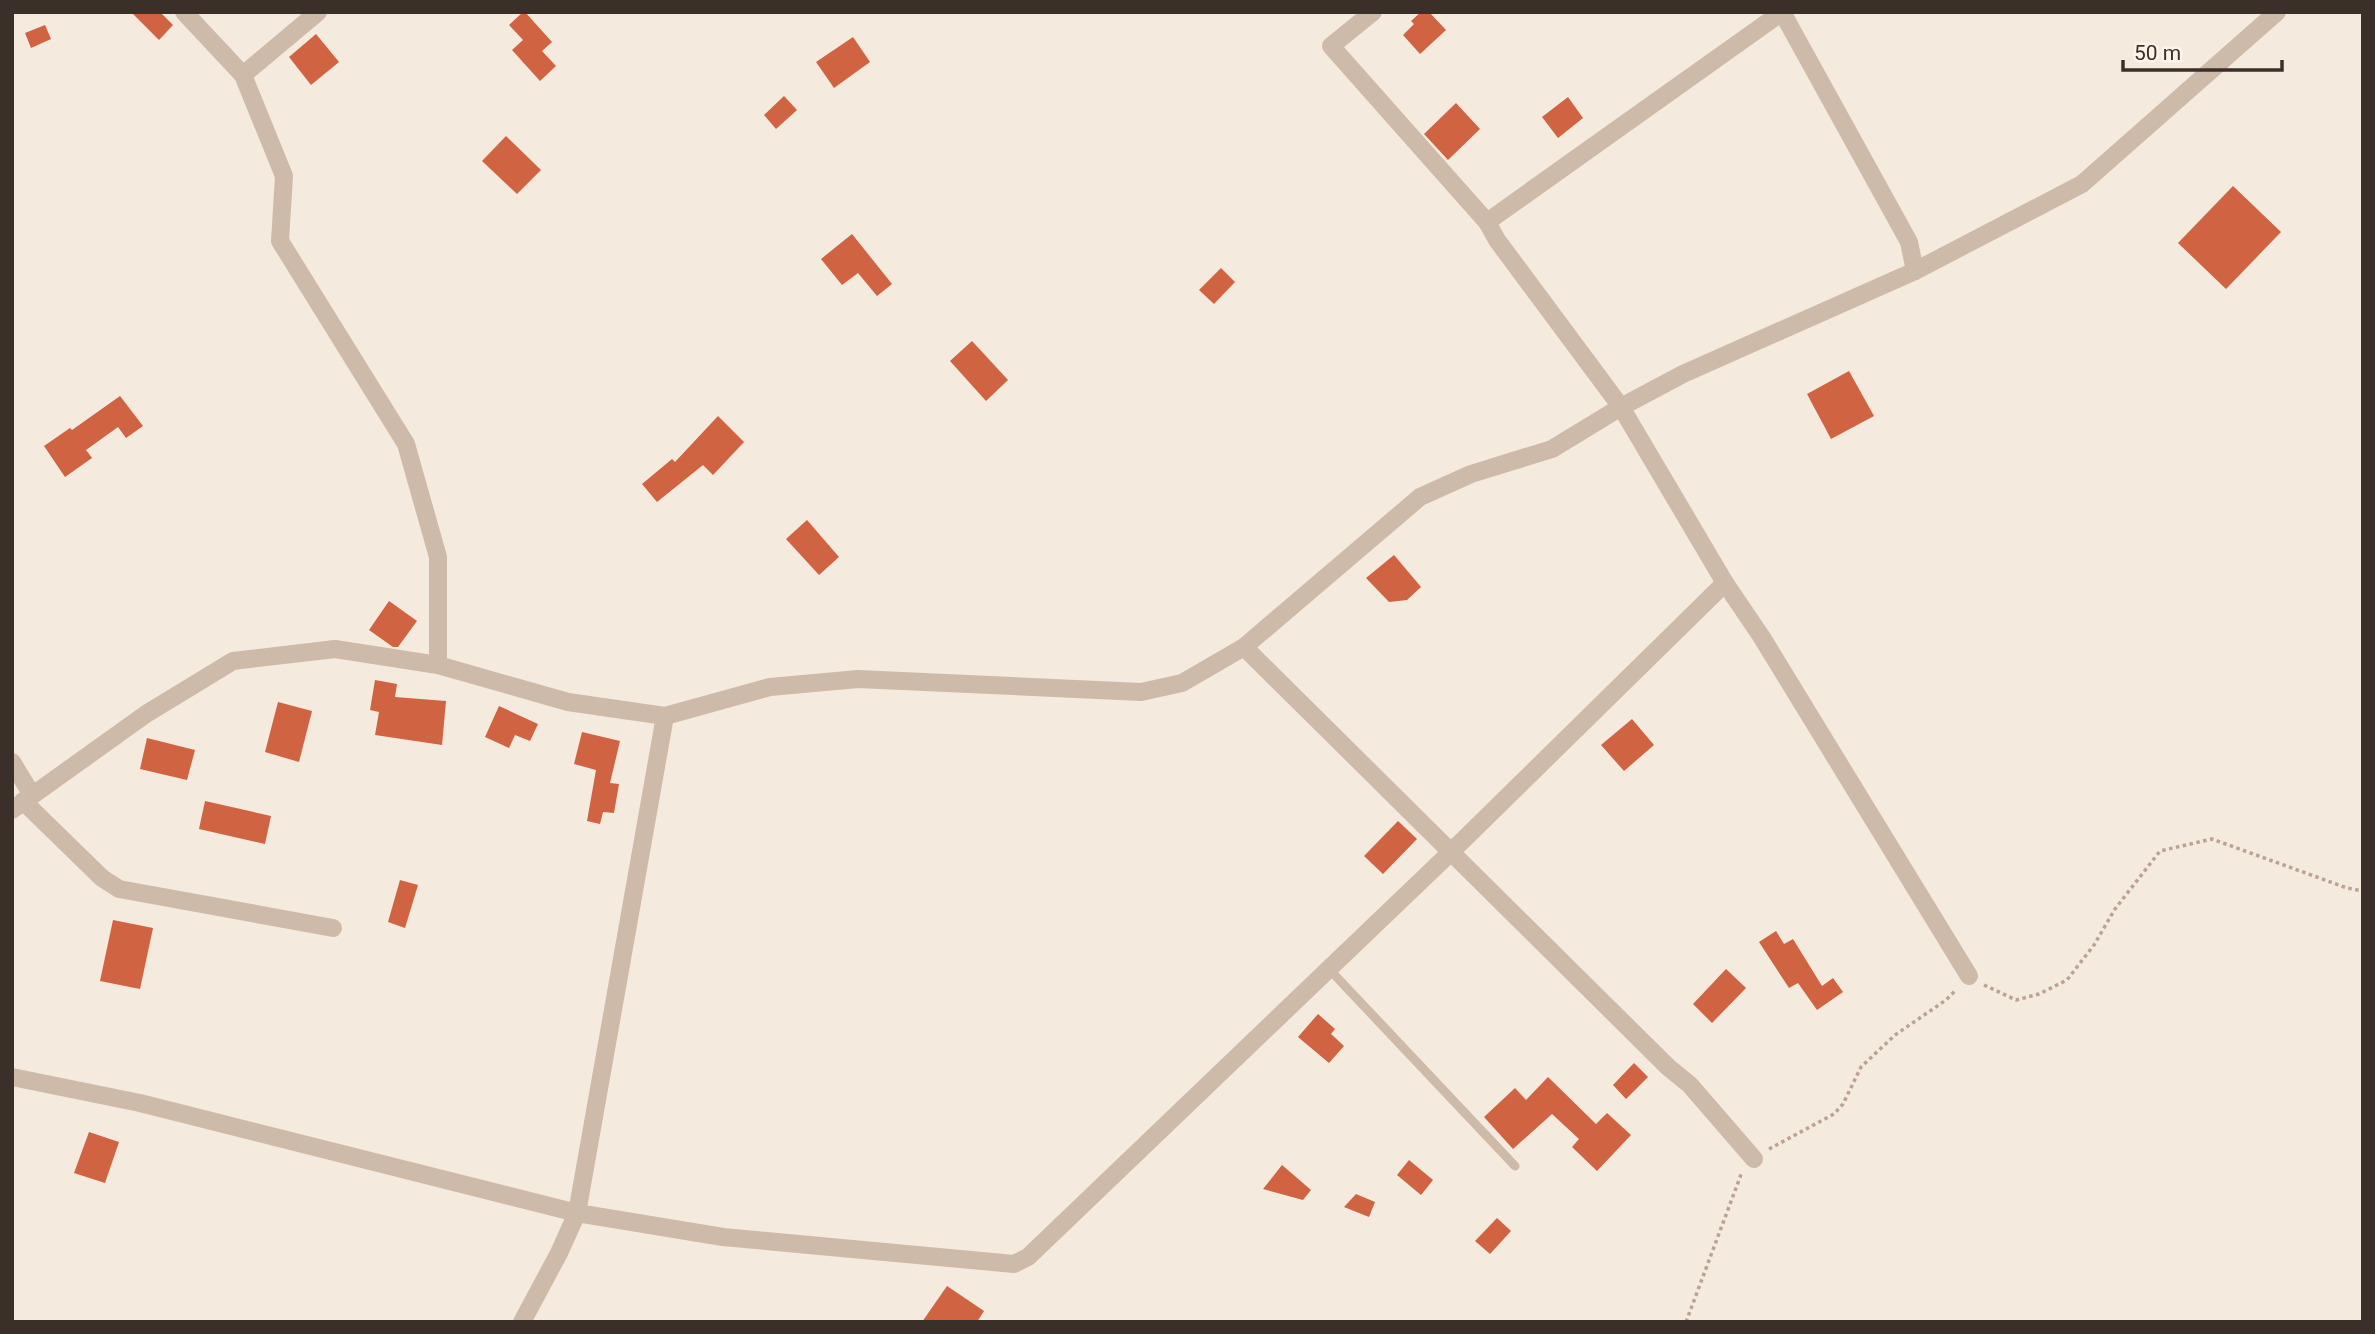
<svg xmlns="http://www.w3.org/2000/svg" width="2375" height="1334" viewBox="0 0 2375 1334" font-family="Roboto,sans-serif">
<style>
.building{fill:#d06341}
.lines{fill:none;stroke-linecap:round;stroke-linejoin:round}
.path{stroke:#baa392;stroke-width:3.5;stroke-dasharray:3.5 3.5;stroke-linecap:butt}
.service{stroke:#cebaa8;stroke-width:9}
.minor{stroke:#cebaa8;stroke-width:18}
.tertiary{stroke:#cebaa8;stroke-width:18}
</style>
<rect width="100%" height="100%" fill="#f5eade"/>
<g class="building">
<path d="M131,12h29l13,13 -14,15z"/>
<path d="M523,12h2l27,30 -10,9 14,15 -16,15 -28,-31 11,-10 -14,-15z"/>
<path d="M1421,12h8l17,18 -26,24 -17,-19 11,-11 -3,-3z"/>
<path d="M45,25l6,14 -20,9 -6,-15z"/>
<path d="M316,34l23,28 -28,23 -22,-28z"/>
<path d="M853,37l17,25 -36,26 -18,-26z"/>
<path d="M784,96l13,14 -21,19 -12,-14z"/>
<path d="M1568,97l15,21 -25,20 -16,-21z"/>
<path d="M1456,103l24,26 -32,31 -24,-26z"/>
<path d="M506,136l35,34 -24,24 -35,-33z"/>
<path d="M2233,186l48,46 -55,57 -48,-46z"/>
<path d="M852,234l40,50 -15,12 -19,-23 -16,12 -21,-26z"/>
<path d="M1221,268l14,14 -21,22 -15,-14z"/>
<path d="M972,341l36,39 -22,21 -36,-40z"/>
<path d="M1849,371l25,45 -43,23 -24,-45z"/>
<path d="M120,396l23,30 -17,12 -8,-11 -32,23 6,8 -27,19 -21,-31 26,-18 2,2z"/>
<path d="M718,416l26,26 -31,33 -10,-10 -46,37 -15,-18 30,-25 3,3z"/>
<path d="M807,520l32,37 -20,18 -33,-36z"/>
<path d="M1394,555l27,32 -14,13 -18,2 -23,-24z"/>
<path d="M389,601l28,20 -19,26h-5l-24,-17z"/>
<path d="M375,680l22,4 -2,13 51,4 -4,44 -67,-10 4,-23 -9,-2z"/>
<path d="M278,702l34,9 -13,51 -34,-10z"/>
<path d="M499,706l39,18 -8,17 -15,-6 -6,13 -24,-11z"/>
<path d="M1632,719l22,26 -30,26 -23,-26z"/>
<path d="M582,732l38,9 -10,42 9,1 -5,29 -11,-1 -3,12 -13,-3 9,-51 -22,-6z"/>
<path d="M147,738l48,12 -8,30 -47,-11z"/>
<path d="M205,801l66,15 -6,28 -66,-15z"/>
<path d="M1398,821l19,18 -34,35 -19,-18z"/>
<path d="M400,880l18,5 -13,43 -17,-6z"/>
<path d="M113,920l40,8 -13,61 -40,-8z"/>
<path d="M1776,931l8,13 9,-5 29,47 11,-8 10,14 -26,18 -19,-27 -9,5 -30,-46z"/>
<path d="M1726,969l20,19 -34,35 -19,-19z"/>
<path d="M1318,1014l17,15 -4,5 13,12 -15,17 -31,-26z"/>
<path d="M1634,1063l14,14 -22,22 -13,-14z"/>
<path d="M1548,1077l48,47 11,-11 24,22 -34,36 -25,-24 7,-8 -27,-25 -39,35 -29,-32 31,-29 11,12z"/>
<path d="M89,1132l30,10 -14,41 -31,-10z"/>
<path d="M1409,1160l24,20 -12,15 -24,-20z"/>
<path d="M1282,1165l29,25 -8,10 -40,-11z"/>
<path d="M1356,1194l19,8 -6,15 -25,-10z"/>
<path d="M1497,1218l14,13 -21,23 -15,-13z"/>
<path d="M947,1286l37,25 -7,11h-55z"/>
</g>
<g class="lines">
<g class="path">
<path d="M1984,985l32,15 23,-6 28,-14 27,-35 21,-36 45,-58 52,-12 135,49 16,3"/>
<path d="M1769,1149l65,-35 9,-10 18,-37 34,-32 51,-35 10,-10"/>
<path d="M1686,1322l56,-150"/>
</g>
<path class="service" d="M1329,969l186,197"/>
<g class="minor">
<path d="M184,12l59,63 41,101 -4,65 126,203 32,113v108"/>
<path d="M1782,12l127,230 6,29"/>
<path d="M243,75l75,-63"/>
<path d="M1487,222l295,-210"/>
<path d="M1621,407l104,176 36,53 208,340"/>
<path d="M1244,647l424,420 22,18 64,74"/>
<path d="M12,762l20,33"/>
<path d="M23,801l79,77 17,11 214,39"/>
<path d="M12,810l134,-96 87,-53 102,-12 103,16 130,37 97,14 105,-29 88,-8 283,13 41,-9 62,-36 176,-150 51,-23 81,-25 69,-42 -124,-167 -10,-18 -156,-176 42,-34"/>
<path d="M12,1077l128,26 437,110 146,24 291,27 14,-7 423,-405 274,-269"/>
<path d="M522,1322l37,-69 18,-40 88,-497"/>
</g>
<path class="tertiary" d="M1621,407l62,-33 232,-103 167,-87 195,-172"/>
</g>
<rect width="2375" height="1334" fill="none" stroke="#3b2f29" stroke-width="28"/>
<path d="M2123 60v10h159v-10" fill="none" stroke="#3b2f29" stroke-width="3.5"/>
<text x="2134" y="60" font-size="21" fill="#3b2f29" stroke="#fbf4eb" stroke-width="5" paint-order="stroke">50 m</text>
</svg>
